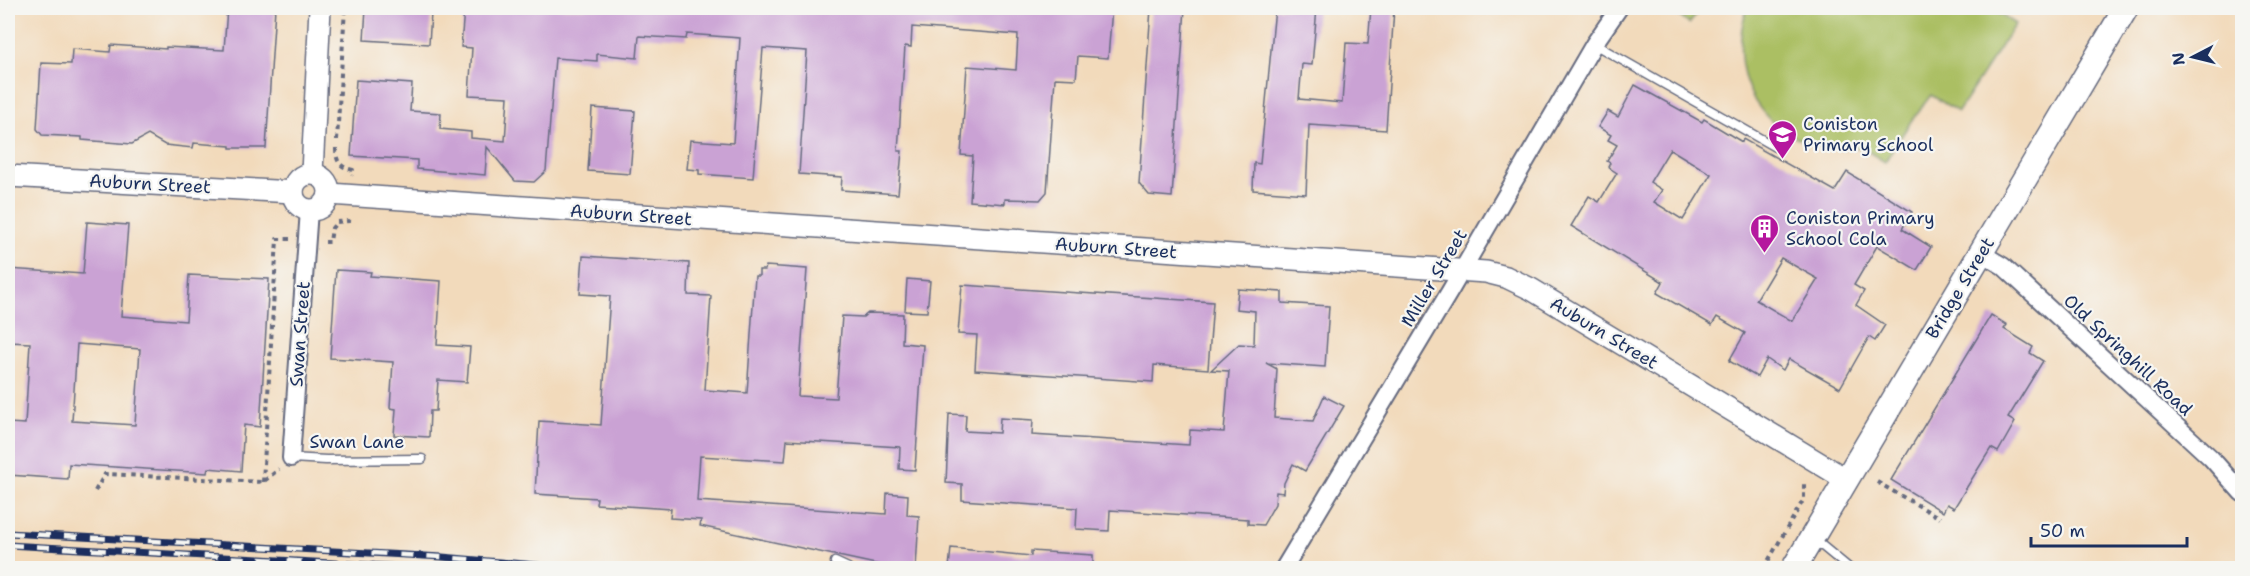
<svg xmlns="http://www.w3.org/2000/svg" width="2250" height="576" viewBox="0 0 2250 576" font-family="'Shantell Sans',sans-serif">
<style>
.green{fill:#abbf63;stroke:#637760;stroke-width:1.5}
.building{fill:#caa2d4;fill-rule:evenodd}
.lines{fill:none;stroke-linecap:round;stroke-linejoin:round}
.service-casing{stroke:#666b7f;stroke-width:11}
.minor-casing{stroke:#666b7f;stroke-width:20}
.tertiary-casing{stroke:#666b7f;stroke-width:24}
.secondary-casing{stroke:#666b7f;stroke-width:27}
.path{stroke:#666b7f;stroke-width:4;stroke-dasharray:4.5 4.5;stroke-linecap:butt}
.service{stroke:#fff;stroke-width:8}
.minor{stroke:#fff;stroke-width:16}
.tertiary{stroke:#fff;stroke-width:21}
.secondary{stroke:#fff;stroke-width:24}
.rail-casing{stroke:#1b2f5e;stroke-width:7}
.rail{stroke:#f6f6f2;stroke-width:4.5;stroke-dasharray:14;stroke-linecap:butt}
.labels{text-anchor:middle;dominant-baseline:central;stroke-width:4.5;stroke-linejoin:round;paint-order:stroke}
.poi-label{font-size:18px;fill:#1b2f5e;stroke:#f6f6f2;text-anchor:start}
.street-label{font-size:18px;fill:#1b2f5e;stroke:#f6f6f2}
</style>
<rect width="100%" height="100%" fill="#f6f6f2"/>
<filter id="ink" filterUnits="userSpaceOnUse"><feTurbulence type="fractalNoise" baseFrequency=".0167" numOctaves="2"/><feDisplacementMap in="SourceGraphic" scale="12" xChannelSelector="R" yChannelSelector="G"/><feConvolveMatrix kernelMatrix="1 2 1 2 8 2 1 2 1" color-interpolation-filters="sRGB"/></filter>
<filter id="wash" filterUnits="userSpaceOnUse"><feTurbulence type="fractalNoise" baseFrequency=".008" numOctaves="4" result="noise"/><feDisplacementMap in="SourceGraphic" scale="24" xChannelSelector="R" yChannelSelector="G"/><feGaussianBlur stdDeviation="1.35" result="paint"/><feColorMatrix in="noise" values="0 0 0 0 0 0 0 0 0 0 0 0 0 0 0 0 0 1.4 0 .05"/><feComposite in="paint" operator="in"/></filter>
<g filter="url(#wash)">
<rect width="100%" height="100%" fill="#f2dabb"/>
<g class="green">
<path d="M1676,8h26l-13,16 -16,-13z"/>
<path d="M1747,8h243l25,16 -57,88 -27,-17 -20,26 -26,41 -24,-15c-85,11 -140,-59 -114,-139z"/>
</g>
<g id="blocks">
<g class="building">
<path d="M227,8h48l-9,140h-36v-2l-36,-3 -1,5 -28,-3 -17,-10 -16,9 -50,-4v-3l-40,-2 -5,-6 4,-66 30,1 1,-15 38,3 1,-7 55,4v-2l58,3z"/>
<path d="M366,8l65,5 -2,31 -65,-4z"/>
<path d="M464,8h648l-4,50 -30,-2 -2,23 -21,-1 -8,114 -7,8 -35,-1v5l-35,-3 3,-45 -12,-1 6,-89 49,4 2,-35 -106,-8 -1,20 -6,-1 -7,105h4l-4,43 -57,-4 1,-13 -43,-3 8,-123 -44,-3 -10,130 -54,-4v-4l-12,-1 3,-29 43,3 7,-105 -53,-4 -1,5 -47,-3 -2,22 -40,-4v7l-42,-3 -9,113 -12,11 -19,-1 -28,-34 -2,28 -68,-6v-9l-66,-4 5,-76 56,4 -2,27 31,2 -1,16 31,3v6l34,3 3,-44 -39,-2 3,-47 -11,-1z"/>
<path d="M1151,8h34l-13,189 -23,-2 -10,-12z"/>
<path d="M1275,8h42l-5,57 -10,-1 -3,35 43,4 4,-60 22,1 3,-36h23l-8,122 -77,-5 -3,69 -53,-4 1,-27 6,1z"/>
<path d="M1635,85l67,37 2,-3 38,23 1,-3 92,52 12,-19 65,40 -10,17 29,18 -14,23 -40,-24 -23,39 10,6 -8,14 29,20 -10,16 -6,-4 -29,51 -51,-29 -6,11 -16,-11 -10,18 -28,-16 16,-28 -28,-16 -5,8 -55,-32 6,-11 -92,-56 18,-30 10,6 18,-29 -9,-6 2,-4 -3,-2 10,-16 -9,-5 3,-5 -13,-8 10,-16 10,6zM1670,149l41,25 -28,46 -29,-18 8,-12 -12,-8zM1781,258l37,21 -26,42 -36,-21z"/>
<path d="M592,108l43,3 -5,63 -42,-3z"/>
<path d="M87,222l41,3 -7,91 65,5 3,-46 80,4 -9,148 -16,-2 -3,46 -33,-3 -1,5 -138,-9 -1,15 -60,-4v-52l17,1 5,-81 -22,-1v-73l75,5zM77,344l63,5 -5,76 -63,-4z"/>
<path d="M583,256l106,7 -1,32 23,1 -6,94 42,3 8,-117h4v-6h6l1,-4 41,3 -9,127 38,2 6,-82 21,1 5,-4 35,1 -1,29 21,2 -8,125 -16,-1 1,-22 -113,-7 -2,21 -85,-5 -3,45 189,13 1,-21 21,2 -1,20 12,1 -3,52h-22l-194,-42 1,-6 -31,-2 1,-9 -75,-5 1,-6 -62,-4 4,-73 62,4 9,-129 -30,-2z"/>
<path d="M336,270l35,2 -1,4 71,5 -4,64 33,2 -3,35 -29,-2 -2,31h-6l-1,26 -35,-2 2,-26 -6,-1 3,-46 -63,-4z"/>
<path d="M907,279l23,2 -3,31 -22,-1z"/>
<path d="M962,285l251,17 -5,67 -54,-4 -1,17 -178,-12 2,-35 -19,-1z"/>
<path d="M1238,289l44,3v11l47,3 -4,61 -59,-4 11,6 -3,49 39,3 11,-25 20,10 -39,65 -12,-7 -9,19 -1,10 -7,-1 -1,12 -12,21 -15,-1v-5l-138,-9 -1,21 -33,-2 1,-21 -115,-8v-16l-16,-1 3,-69 17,1 -1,16 34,2 1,-15 33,2 -1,15 157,10 1,-15 34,2 5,-61 -18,-1 28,-26 15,1 1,-34 -19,-2z"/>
<path d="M1991,315l16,10 -3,4 29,18 -3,6 13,8 -35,57 7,4 -17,30 -7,-4 -37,60 -7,-4 -4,8 -52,-32z"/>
<path d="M951,548l80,8v-5l62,4v13h-144z"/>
</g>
</g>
</g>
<g filter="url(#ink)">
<use href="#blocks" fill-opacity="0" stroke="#666b7f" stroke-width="1.5"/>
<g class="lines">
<defs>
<g id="service">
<path d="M1594,44l181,103"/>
<path d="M291,458l35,2 96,-1"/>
<path d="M1815,540l34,28"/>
<path d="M835,562l13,6"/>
</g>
<g id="minor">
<path d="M1981,253l22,13 208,192 31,35"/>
<path d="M291,458l18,-248"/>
<path d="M1284,568l166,-277 144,-247 25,-36"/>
</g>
<g id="tertiary">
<path d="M312,173l8,-165"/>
<circle cx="311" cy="192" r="18"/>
<path d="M8,176l285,16"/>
<path d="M329,194l1157,78 20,5 25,12 316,191"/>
</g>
<path id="secondary" d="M1794,568l332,-560"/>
</defs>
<use href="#service" class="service-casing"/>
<use href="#minor" class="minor-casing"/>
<use href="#tertiary" class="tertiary-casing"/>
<use href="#secondary" class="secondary-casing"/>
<g class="path">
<path d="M337,140l8,-132"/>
<path d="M336,148c0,13 3,19 17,22l-1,5"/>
<path d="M325,242h5l2,-14 5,-6 12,-1 1,-5"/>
<path d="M263,482l14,-243h13"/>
<path d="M1877,482l63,36"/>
<path d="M95,491l10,-17 158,8 16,-13"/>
<path d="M1764,568l40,-69v-17"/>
</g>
<use href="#service" class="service"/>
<use href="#minor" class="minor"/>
<use href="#tertiary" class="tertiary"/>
<use href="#secondary" class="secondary"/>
<defs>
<g id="rail">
<path d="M8,533l434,24 127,11"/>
<path d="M8,545l412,23"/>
</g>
</defs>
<use href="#rail" class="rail-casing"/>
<use href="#rail" class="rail"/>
</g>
</g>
<defs>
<symbol id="school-pin" viewBox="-11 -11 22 30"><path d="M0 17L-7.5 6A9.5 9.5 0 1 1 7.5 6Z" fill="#b5179e" stroke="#f6f6f2"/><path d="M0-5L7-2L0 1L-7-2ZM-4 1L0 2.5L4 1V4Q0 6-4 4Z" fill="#fff"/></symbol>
<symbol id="building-pin" viewBox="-11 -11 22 30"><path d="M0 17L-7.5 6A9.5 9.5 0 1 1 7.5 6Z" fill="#b5179e" stroke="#f6f6f2"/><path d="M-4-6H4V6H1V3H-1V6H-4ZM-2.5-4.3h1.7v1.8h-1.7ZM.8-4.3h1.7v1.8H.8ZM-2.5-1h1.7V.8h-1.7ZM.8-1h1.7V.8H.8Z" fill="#fff"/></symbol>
</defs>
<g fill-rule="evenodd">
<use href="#school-pin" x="1766" y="118" width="33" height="45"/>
<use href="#building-pin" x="1748" y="212" width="33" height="45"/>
</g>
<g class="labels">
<g class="poi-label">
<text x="1803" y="124">Coniston<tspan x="1803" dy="21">Primary School</tspan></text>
<text x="1786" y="218">Coniston Primary<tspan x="1786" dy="21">School Cola</tspan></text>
</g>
<g class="street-label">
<text transform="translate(150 184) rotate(3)">Auburn Street</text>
<text transform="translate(631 215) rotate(4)">Auburn Street</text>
<text transform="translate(1116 248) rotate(4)">Auburn Street</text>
<text transform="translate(1434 278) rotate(-59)">Miller Street</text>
<text transform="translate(1960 288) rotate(-59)">Bridge Street</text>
<text transform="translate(1604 333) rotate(31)">Auburn Street</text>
<text transform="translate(300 334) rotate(-86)">Swan Street</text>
<text transform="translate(2128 355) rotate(43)">Old Springhill Road</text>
<text x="357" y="442">Swan Lane</text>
</g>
</g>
<rect width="2250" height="576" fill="none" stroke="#f6f6f2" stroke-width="30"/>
<g transform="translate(2193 57) rotate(263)" stroke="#f6f6f2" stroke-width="4.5" paint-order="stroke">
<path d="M0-4.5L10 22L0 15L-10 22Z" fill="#1b2f5e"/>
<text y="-9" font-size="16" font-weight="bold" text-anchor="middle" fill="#1b2f5e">N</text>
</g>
<path d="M2031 537v9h156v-9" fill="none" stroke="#1b2f5e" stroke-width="3"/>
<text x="2040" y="537" font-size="18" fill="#1b2f5e" stroke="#f6f6f2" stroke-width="4.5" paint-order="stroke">50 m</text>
</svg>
